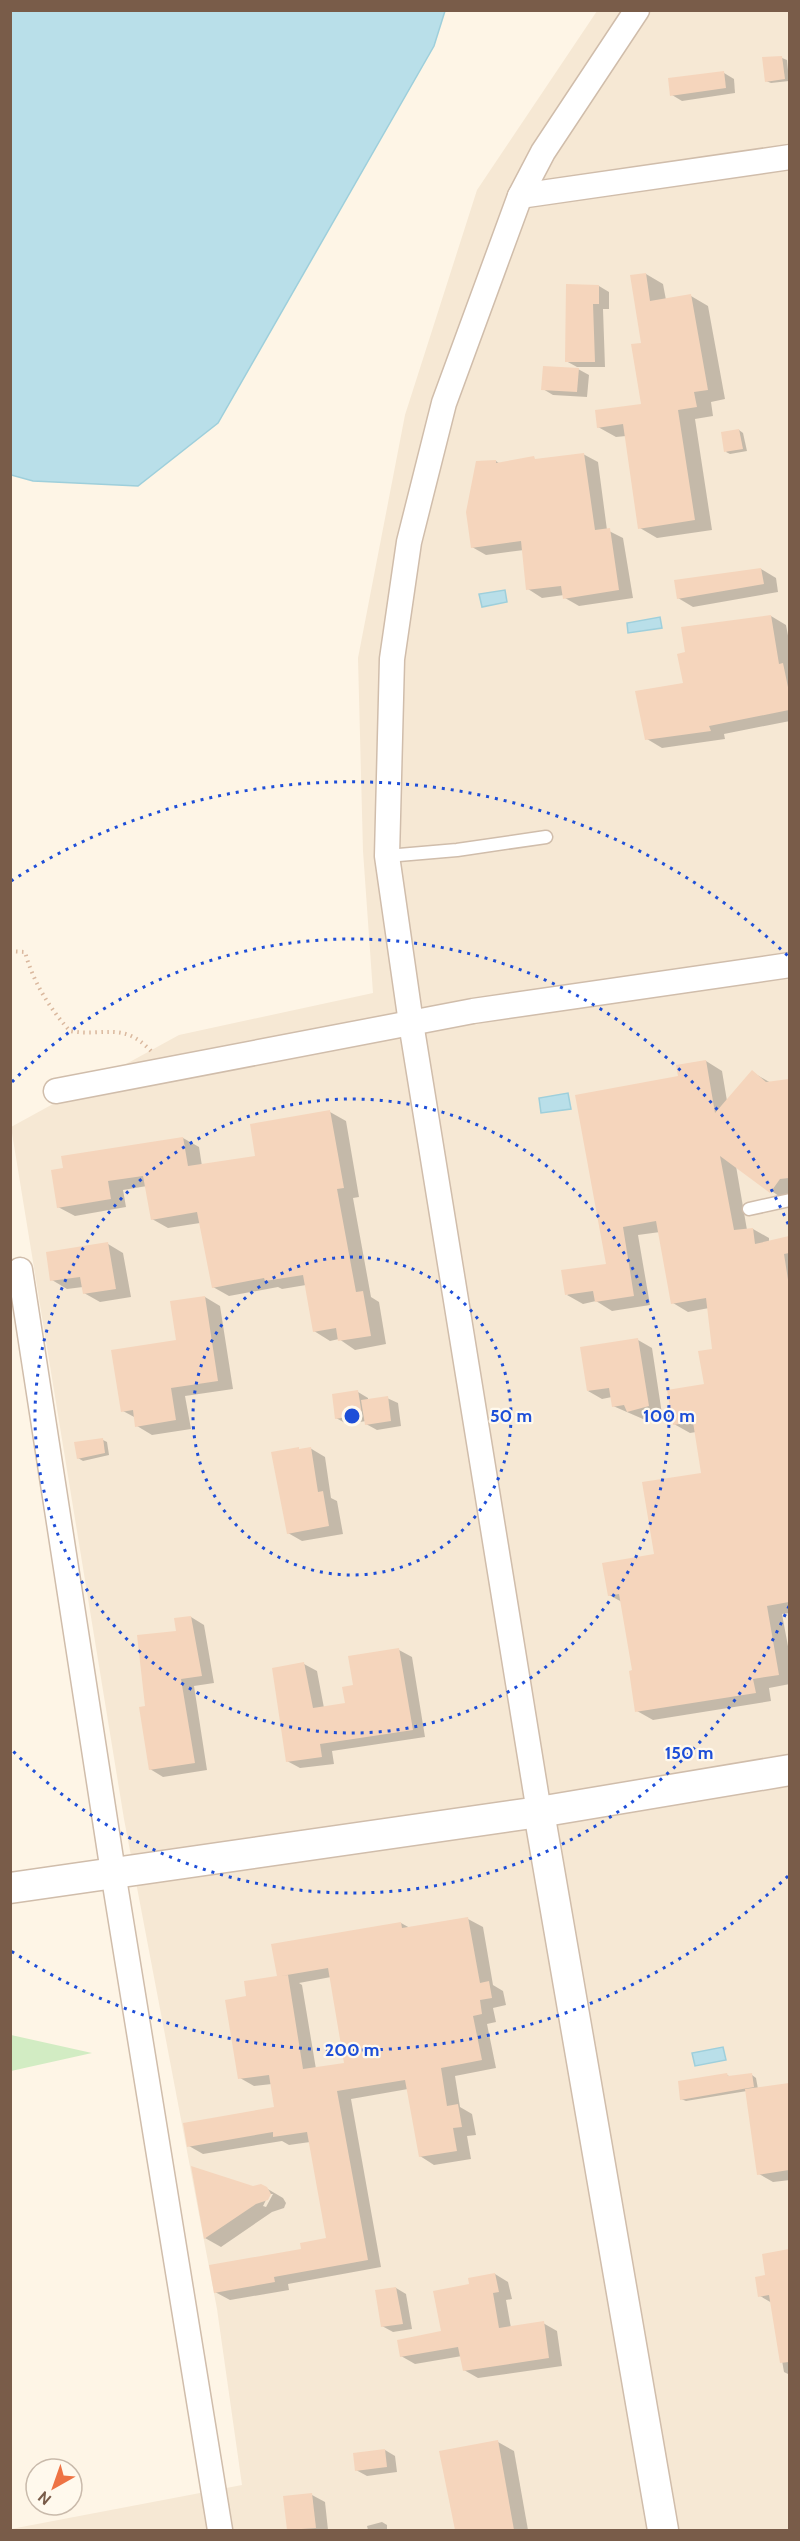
<svg xmlns="http://www.w3.org/2000/svg" width="800" height="2541" viewBox="0 0 800 2541" font-family="Cabin,sans-serif">
<style>
.residential{fill:#f6e8d4}
.green{fill:#d2ecc3}
.water{fill:#b9dfe9;stroke:#9ecfdb;stroke-width:1.5}
.shadow{fill:#0003;fill-rule:evenodd}
.building{fill:#f5d5bc;fill-rule:evenodd}
.lines{fill:none;stroke-linecap:round;stroke-linejoin:round}
.service-casing{stroke:#d0bdab;stroke-width:15}
.minor-casing{stroke:#d0bdab;stroke-width:27}
.tertiary-casing{stroke:#d0bdab;stroke-width:33}
.path{stroke:#dab89e;stroke-width:4;stroke-dasharray:1.5 4.5;stroke-linecap:butt}
.service{stroke:#fff;stroke-width:12}
.minor{stroke:#fff;stroke-width:24}
.tertiary{stroke:#fff;stroke-width:30}
.ring{fill:none;stroke:#1d4ed8;stroke-width:3;stroke-dasharray:3 6}
.centre{fill:#1d4ed8;stroke:#fff9ed;stroke-width:3}
.ring-label{font-size:18px;text-anchor:middle;font-weight:bold;fill:#1d4ed8;stroke:#fff9ed;stroke-width:4.5;stroke-linejoin:round;paint-order:stroke}
</style>
<rect width="100%" height="100%" fill="#fef5e6"/>
<path class="residential" d="M597,11h192v2519h-778v-1l231,-44 -25,-176 -93,-490 -113,-692 168,-92 194,-42 -10,-142 -5,-193 47,-243 72,-225z"/>
<path class="green" d="M11,2035l81,18 -81,18z"/>
<g class="water">
<path d="M11,10l434,1 -11,35 -216,377 -80,63 -105,-5 -22,-6z"/>
<path d="M505,590l2,12 -25,5 -3,-13z"/>
<path d="M660,617l2,11 -34,5 -1,-10z"/>
<path d="M568,1093l3,16 -30,4 -2,-15z"/>
<path d="M723,2047l3,13 -31,6 -3,-13z"/>
</g>
<g class="shadow">
<path d="M782,58l5,2 2,21 -18,2 -5,-2z"/>
<path d="M724,73l10,6 1,14 -53,8 -10,-6z"/>
<path d="M646,274l17,10 3,16 25,-4 17,10 17,93 -14,3 2,14 -18,3 17,111 -55,8 -17,-10 -14,-92 -10,1 -18,-10 45,-21v-62l-12,-68z"/>
<path d="M599,286l10,6v17h-6l2,58h-28l-11,-6z"/>
<path d="M578,369l11,6 -2,22 -34,-2 -10,-6z"/>
<path d="M739,430l4,3 4,18 -17,3 -4,-2z"/>
<path d="M583,454l15,8 9,68 16,8 10,60 -54,8 -14,-8 -1,-3 -22,3 -14,-9 -4,-39 -38,5 -14,-8 24,-86 4,3z"/>
<path d="M761,569l15,9 2,14 -85,15 -15,-9z"/>
<path d="M771,616l15,9 4,21v75l-66,13 1,5 -63,9 -15,-9 38,-55z"/>
<path d="M706,1061l16,10 5,30 25,-29 19,11 19,-3v116l-4,5 -50,-35 11,64 6,-1 16,9v4l21,-4v375l-8,1 8,43v27l-21,4 2,13 -118,19 -16,-9 -3,-40 -12,-69 -13,-7 47,-40 47,-81 -7,-42 -6,1 -16,-9 31,-38 9,-36 -5,-42 -21,4 -15,-9 -13,-71 -22,3 12,70 -38,6 -16,-10 -13,3 -16,-9 41,-30 72,-188z"/>
<path d="M330,1112l16,9 13,76 -6,1 18,99 8,5 7,42 -31,6 -16,-11 -9,2 -16,-10 -8,-46 -24,4 -4,-2 -49,9 -16,-9 -13,-64 -32,5 -16,-9 -5,-33 -24,4 3,17 -51,9 -17,-9 125,-69 16,9 3,19 55,-9z"/>
<path d="M108,1244l15,9 8,44 -31,5 -16,-9 -1,-6 -16,2 -15,-9z"/>
<path d="M205,1297l15,9 13,83 -48,7 6,33 -39,6 -15,-9 -1,-8 -13,-7 54,-70z"/>
<path d="M638,1340l14,8 10,66 -19,5 -30,-13 -1,-9 -10,2 -14,-8z"/>
<path d="M358,1392l10,6v2l19,-2 11,5 3,23 -24,4 -11,-6v-3l-19,3 -11,-6z"/>
<path d="M103,1440l4,2 2,13 -26,6 -5,-3z"/>
<path d="M310,1448l15,9 6,41 6,3 6,33 -41,7 -14,-8z"/>
<path d="M191,1617l13,8 10,58 -20,3 13,84 -44,7 -13,-8 -3,-62 31,-75z"/>
<path d="M399,1650l13,7 13,80 -93,14 2,13 -34,4 -13,-7 17,-97 13,7 7,37 23,-4 8,-18z"/>
<path d="M468,1919l15,8 10,58 10,6 3,14 -13,3 3,14 -9,2 9,44 -41,8 5,31 12,7 4,21 -9,1 4,23 -37,6 -14,-9 -12,-67 -57,10 30,168 -93,17 1,6 -59,10 -15,-8 113,-53 -18,-97 -21,3 -7,-4 -79,13 -14,-8 87,-38 -4,-24 -18,2 -14,-8 8,-80 31,-21 -6,-32 128,-22 9,5zM331,1977l15,87 -30,5 -14,-84 -3,-2z"/>
<path d="M727,2075l4,2 21,-2 4,3 2,11 32,-4v95l-17,2 -14,-8 -12,-83 -61,10 -5,-2z"/>
<path d="M253,2187l13,1 17,10 3,5 -2,5 -12,4 -51,35 -16,-9zM269,2194h4l-7,13 -3,-1z"/>
<path d="M790,2251v124l-6,-3 -12,-69 -12,-7 7,-19 -4,-22z"/>
<path d="M495,2274l13,8 4,17 -6,1 5,28 32,-5 14,8 5,35 -84,12 -14,-8 -2,-14 -47,8 -14,-8 42,-23 28,-47z"/>
<path d="M396,2288l10,6 6,35 -19,3 -11,-6z"/>
<path d="M498,2442l16,9 14,79h-72l-15,-78z"/>
<path d="M385,2450l10,6 2,16 -30,4 -11,-6z"/>
<path d="M312,2495l13,7 3,28h-38l-5,-32z"/>
<path d="M382,2522l5,3v5h-19l-1,-4z"/>
</g>
<g class="building">
<path d="M782,56l3,23 -20,3 -3,-25z"/>
<path d="M724,71l2,17 -56,8 -2,-18z"/>
<path d="M646,273l4,28 41,-7 17,96 -14,2 3,15 -19,3 17,110 -57,9 -15,-105 -26,4 -2,-18 46,-6 -10,-60 10,-1 -11,-68z"/>
<path d="M566,284l33,1v19h-6l2,58h-30z"/>
<path d="M543,366l36,2 -2,24 -36,-2z"/>
<path d="M739,429l4,20 -19,3 -3,-20z"/>
<path d="M584,453l11,77 15,-2 9,62 -56,9 -2,-13 -35,4 -5,-49 -50,7 -5,-36 10,-51 20,-1v3l38,-7 1,3z"/>
<path d="M761,568l3,16 -87,15 -3,-19z"/>
<path d="M771,615l8,49 4,-1 6,29v18l-80,16 2,5 -66,9 -10,-49 48,-8 -6,-29 8,-2 -4,-25z"/>
<path d="M706,1060l9,53 37,-43 14,12 23,-3v99l-9,1 -10,14 -50,-37 14,74 19,-2 2,16 34,-8v17l-5,1 5,32v316l-22,4 12,69 -26,4 3,14 -121,19 -6,-41 3,-1 -13,-76 -11,2 -6,-33 52,-9 -12,-72 59,-9 -8,-51 -20,3 -6,-35 37,-6 -6,-33 14,-2 -6,-51 -35,6 -15,-83 -33,6 11,69 -39,6 -2,-11 -28,4 -4,-25 45,-6 -31,-169 103,-19 -2,-11z"/>
<path d="M330,1110l14,78 -7,1 19,103 7,-1 8,45 -33,5 -2,-13 -23,4 -10,-57 -38,6 -1,-3 -52,10 -15,-76 -46,8 -8,-44 -35,5 3,18 -54,9 -6,-38 12,-2 -2,-12 122,-19 5,29 67,-10 -5,-32z"/>
<path d="M108,1242l8,47 -33,5 -3,-17 -30,4 -4,-29z"/>
<path d="M205,1296l13,85 -47,7 5,32 -41,7 -2,-17 -12,2 -10,-62 65,-10 -6,-39z"/>
<path d="M638,1338l11,68 -22,6 -3,-7 -12,2 -3,-19 -22,3 -7,-44z"/>
<path d="M358,1390l4,25 -27,4 -3,-25z"/>
<path d="M388,1396l3,25 -26,4 -4,-25z"/>
<path d="M103,1438l2,15 -28,6 -3,-17z"/>
<path d="M299,1447v2l12,-2 7,45 5,-1 6,35 -42,8 -16,-82z"/>
<path d="M191,1616l11,60 -21,3 14,84 -46,7 -10,-63 6,-1 -8,-71 39,-4 -2,-13z"/>
<path d="M399,1648l14,82 -93,14 2,13 -36,5 -14,-94 32,-6 9,46 32,-5 -3,-16 11,-2 -5,-29z"/>
<path d="M468,1917l12,66 9,-2 3,17 -12,2 2,14 -9,2 9,44 -41,8 6,38 11,-2 4,23 -9,1 4,23 -38,6 -14,-77 -68,11 31,169 -94,17 1,5 -61,11 -5,-28 92,-16 -1,-6 26,-5 -19,-106 -34,5v-5l-86,15 -4,-24 91,-16 -5,-32 -31,4 -13,-79 21,-4 -2,-15 33,-5 -6,-32 130,-22 1,6zM328,1968l16,95 -41,6 -15,-94 -7,1z"/>
<path d="M727,2073l1,3 24,-3 2,14 -74,13 -2,-19z"/>
<path d="M789,2083v87l-32,5 -12,-86z"/>
<path d="M191,2166l62,20 8,-2 6,3 4,7 -3,6 -12,4 -52,35z"/>
<path d="M789,2249v113l-9,1 -11,-68 -11,2 -3,-20 10,-2 -3,-21z"/>
<path d="M495,2273l4,19 -6,1 6,35 45,-7 5,37 -86,13 -5,-24 -58,10 -3,-17 44,-9 -8,-40 36,-7 -1,-6z"/>
<path d="M396,2287l7,37 -22,3 -6,-37z"/>
<path d="M498,2440l16,90h-59l-16,-79z"/>
<path d="M385,2449l2,18 -32,4 -2,-18z"/>
<path d="M312,2493l4,35 -29,2 -4,-34z"/>
</g>
<g class="lines">
<defs>
<g id="service">
<path d="M387,856l70,-6 89,-13"/>
<path d="M749,1209l41,-9"/>
</g>
<g id="minor">
<path d="M520,196l270,-39"/>
<path d="M56,1091l417,-80 317,-46"/>
<path d="M20,1270l93,602 107,658"/>
<path d="M539,1812l-128,-789 -24,-167 5,-197 17,-117 35,-139 76,-207 23,-44 94,-142"/>
</g>
<g id="tertiary">
<path d="M539,1812l124,718"/>
<path d="M10,1888l529,-76 251,-42"/>
</g>
</defs>
<use href="#service" class="service-casing"/>
<use href="#minor" class="minor-casing"/>
<use href="#tertiary" class="tertiary-casing"/>
<path class="path" d="M10,951l15,1c8,30 25,57 45,79 34,6 53,-10 81,20"/>
<use href="#service" class="service"/>
<use href="#minor" class="minor"/>
<use href="#tertiary" class="tertiary"/>
</g>
<g class="ring">
<circle cx="352" cy="1416" r="159"/>
<circle cx="352" cy="1416" r="317"/>
<path d="M789 1606A476 476 0 0 1 12 1750M12 1082A476 476 0 0 1 789 1226"/>
<path d="M788 1876A634 634 0 0 1 11 1951M11 881A634 634 0 0 1 788 956"/>
</g>
<circle cx="352" cy="1416" r="9" class="centre"/>
<g class="ring-label">
<text x="511" y="1422">50 m</text>
<text x="669" y="1422">100 m</text>
<text x="689" y="1759">150 m</text>
<text x="352" y="2056">200 m</text>
</g>
<rect width="800" height="2541" fill="none" stroke="#795c49" stroke-width="24"/>
<g transform="translate(54 2487) rotate(220)"><circle r="28" fill="#fff9ed" stroke="#c9baab" stroke-width="1.5"/>
<path d="M0-4.5L10 22L0 15L-10 22Z" fill="#ee7344"/>
<text y="-9" font-size="16" font-weight="bold" text-anchor="middle" fill="#795c49">N</text>
</g>
</svg>
